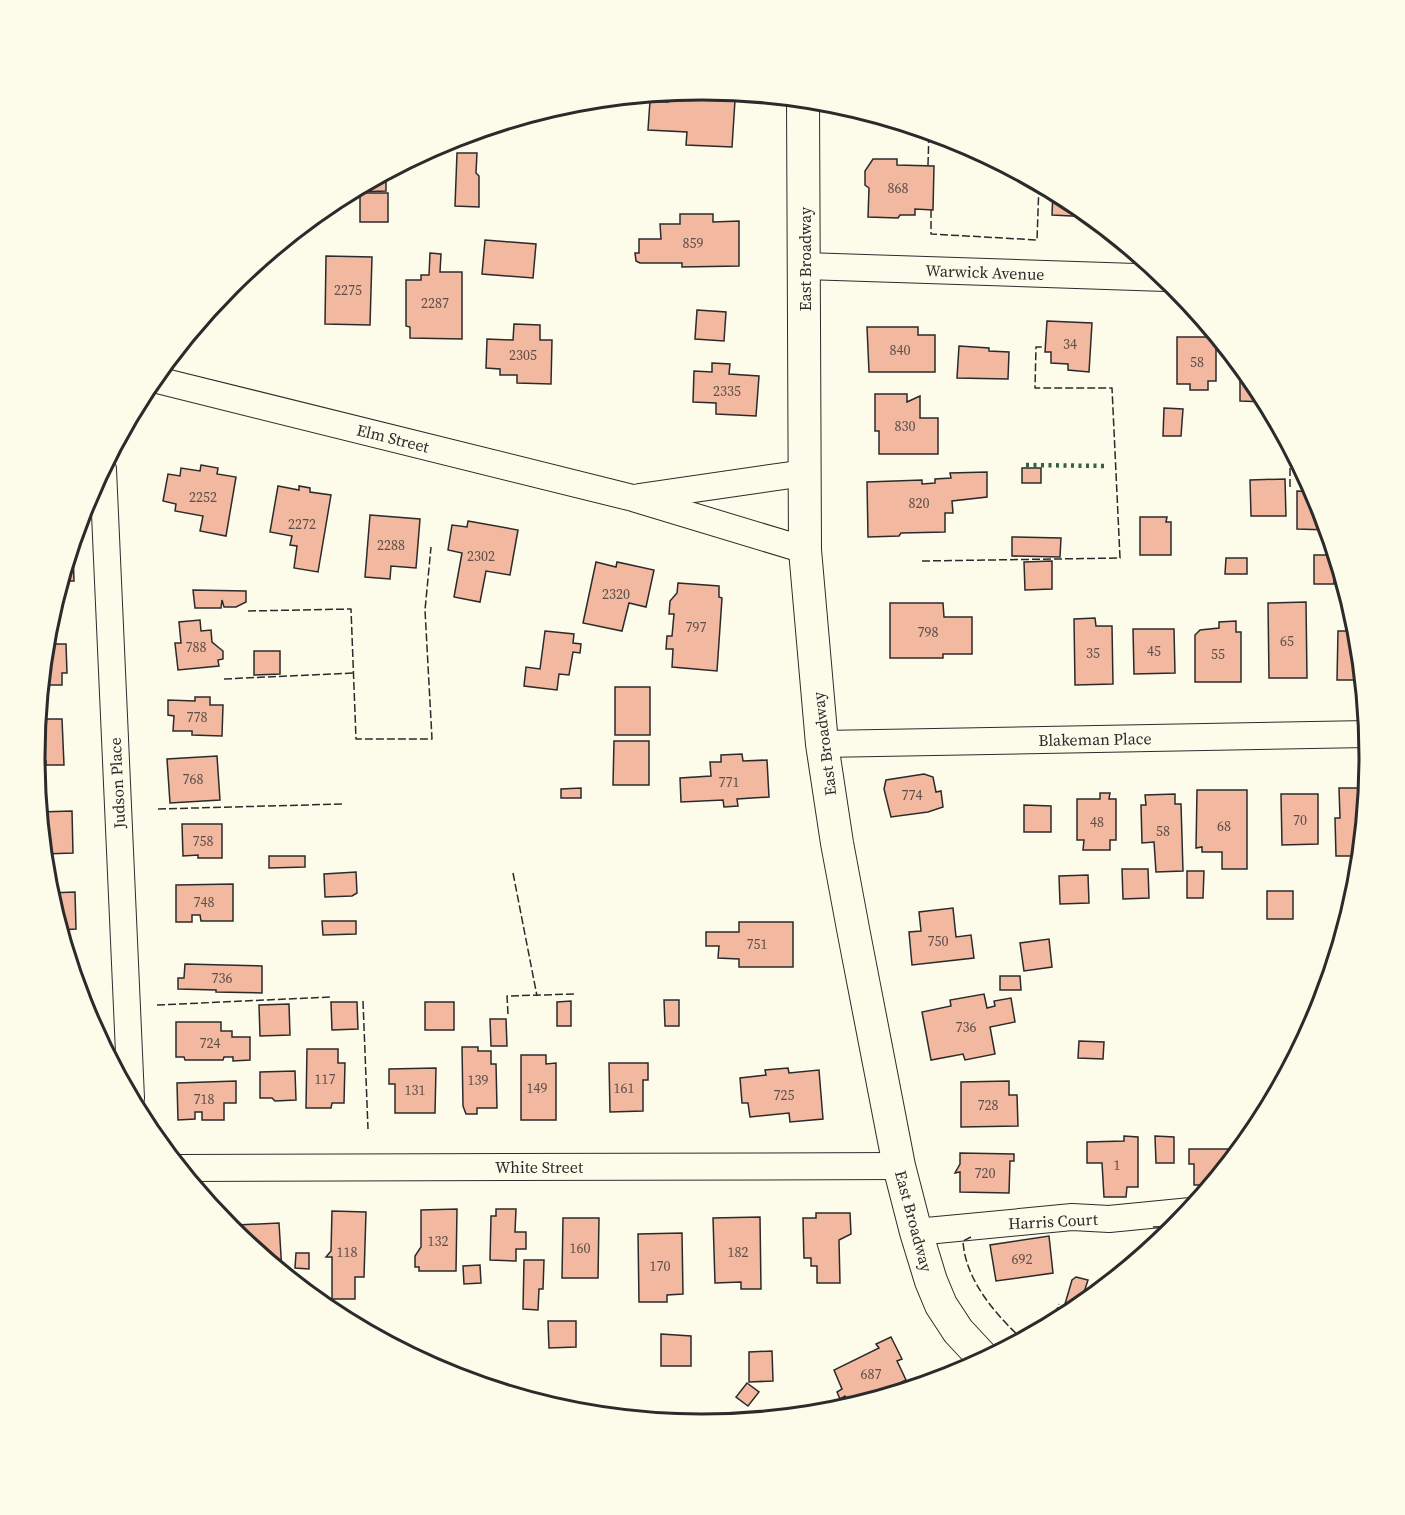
<svg xmlns="http://www.w3.org/2000/svg" width="1405" height="1515" viewBox="0 0 1405 1515" font-family="'Source Serif 4',serif">
<style>
.building{fill:#f2b8a0;stroke:#2b2b2b;stroke-width:1.5}
.lines{fill:none;stroke-linecap:round;stroke-linejoin:round}
.minor-casing{stroke:#2b2b2b;stroke-width:28}
.tertiary-casing{stroke:#2b2b2b;stroke-width:34}
.minor{stroke:#fdfbea;stroke-width:26}
.tertiary{stroke:#fdfbea;stroke-width:32}
.hedge{stroke:#34623c;stroke-width:4.5;stroke-dasharray:3 4.5;stroke-linecap:butt}
.fence{stroke:#2b2b2b;stroke-width:1.5;stroke-dasharray:8 3;stroke-linecap:butt}
.labels{text-anchor:middle;dominant-baseline:central;stroke-width:4.5;stroke-linejoin:round;paint-order:stroke}
.number-label{font-size:14px;fill:#5d4e48}
.street-label{font-size:16px;fill:#2b2b2b;stroke:#fdfbea}
.rim{fill:none;stroke:#2b2b2b;stroke-width:3}
</style>
<rect width="100%" height="100%" fill="#fdfbea"/>
<g class="building">
<path d="M681,92v5l54,3 -3,47 -46,-2 1,-13 -39,-2 2,-29 18,1v-9z"/>
<path d="M457,153h20l-1,20 3,3v31l-24,-1z"/>
<path d="M873,159h24v6l37,1 -1,44 -18,-1v6h-15l-2,3 -30,-1 1,-29 -4,-3v-14z"/>
<path d="M377,178h9v13l-28,1v-4z"/>
<path d="M1053,191l21,11 17,15 -39,-2z"/>
<rect x="360" y="193" width="28" height="29"/>
<path d="M680,214h33v8l26,-1v45l-57,1v-4h-42l-4,-2 -1,-8h4v-14h22l-1,-15h20z"/>
<path d="M485,240l51,4 -3,34 -51,-4z"/>
<path d="M430,253l11,1 -1,18h22v67l-52,-1v-11l-4,-1v-46h15v-5h8z"/>
<path d="M326,256l46,1 -2,68 -45,-1z"/>
<path d="M697,310l29,2 -2,29 -29,-2z"/>
<path d="M1047,321l45,2 -3,49 -21,-2v-6l-17,-1v-11h-6z"/>
<path d="M514,324l26,1v15h12l-1,44 -34,-1v-8h-17v-6l-14,-1 1,-29 26,1z"/>
<path d="M867,327h51v8h17v37h-66z"/>
<path d="M1177,337h39v44h-8v9h-18v-6h-13z"/>
<path d="M959,346l30,2v3l20,1 -1,27 -51,-1z"/>
<path d="M712,363l18,1 -1,10 30,2 -3,40 -40,-2v-11l-23,-1 1,-31 18,1z"/>
<path d="M1240,365l18,22 8,15 -26,-1z"/>
<path d="M875,394h32v8l13,-6v22h18v36h-59v-23h-4z"/>
<path d="M1164,408l19,1 -2,27h-18z"/>
<path d="M201,465l17,3 -1,6 19,3 -10,59 -26,-5 3,-15 -28,-5 1,-7 -13,-3 5,-27 12,2 1,-8 19,3z"/>
<rect x="1022" y="468" width="19" height="15"/>
<path d="M987,472v25l-35,4 1,12h-8v19l-44,1 -2,3 -31,1 -1,-55 55,-2v4l13,-1v-4l16,-1 -1,-5z"/>
<path d="M1285,479l1,37h-35l-1,-36z"/>
<path d="M278,486l21,4v-4l11,2v4l21,3 -13,77 -24,-4 3,-22 -7,-1 2,-9 -22,-4z"/>
<path d="M1297,491l17,1 6,10 8,28 -31,-1z"/>
<path d="M370,515l50,4 -4,49 -25,-2 -1,13 -25,-2z"/>
<path d="M1140,517h27l-1,5h5v33h-31z"/>
<path d="M468,521l50,9 -8,45 -24,-4 -6,31 -26,-5 8,-44 -14,-3 4,-25 15,2z"/>
<path d="M1012,537l49,1 -1,19 -48,-1z"/>
<path d="M71,550h2l1,31h-13z"/>
<rect x="1314" y="555" width="20" height="29"/>
<path d="M1226,558h21v16h-22z"/>
<path d="M1052,561v28l-27,1 -1,-28z"/>
<path d="M596,562l20,5 1,-5 37,8 -8,37 -17,-4 -7,28 -39,-8z"/>
<path d="M678,583l41,3v11l3,1 -5,73 -45,-4 1,-18h-7l1,-13h5l2,-22h-5l1,-13 7,-8z"/>
<path d="M193,590l53,1v11l-10,5h-12l-2,-7 -1,8h-26z"/>
<path d="M1306,602l1,76h-38l-1,-75z"/>
<path d="M890,603h53l1,14h28v37h-29v4h-53z"/>
<path d="M1095,618l1,8h16l1,58 -38,1 -1,-66z"/>
<path d="M200,620l1,11 10,-1 1,12 11,9v8l-5,1 1,6 -41,4 -3,-27h6l-2,-21z"/>
<path d="M1236,621v11h5v50h-46v-47l5,-5 19,-2v-6z"/>
<path d="M1133,629h41l1,44 -41,1z"/>
<path d="M545,631l29,3 -1,9 8,1 -1,9 -7,-1 -4,23 -10,-1 -2,16 -33,-4 2,-19 14,2z"/>
<path d="M1338,631h20l5,49h-26z"/>
<path d="M47,644h19l1,29h-5v12h-20z"/>
<path d="M254,651h26v23l-26,1z"/>
<rect x="615" y="687" width="35" height="48"/>
<path d="M195,697h15v8h13l-1,31 -30,-1v-4h-19l1,-15 -6,-1v-15l27,1z"/>
<path d="M38,719h24l2,46h-18v-4h-11z"/>
<path d="M614,741h35v44h-36z"/>
<path d="M742,754l1,7 24,-1 2,37 -32,2 1,7 -14,1 -1,-7 -42,2 -1,-24 31,-2 -1,-14h11v-7z"/>
<path d="M217,756l3,44 -50,3 -3,-44z"/>
<path d="M924,774l9,3 3,15 5,-1 2,16 -15,5 -37,5 -7,-28 2,-9z"/>
<path d="M581,788v10h-20v-9z"/>
<path d="M1339,788h28l-6,68h-25l-1,-38h5z"/>
<path d="M1197,790h50v79h-25v-17h-20v-5l-6,1z"/>
<path d="M1100,793h10l-1,6h7v41h-6v10h-27l1,-10h-7v-41h23z"/>
<path d="M1175,794v10h6l2,67 -27,1 -2,-30 -12,1 -1,-38h5l-1,-10z"/>
<path d="M1281,794h37v50l-36,1z"/>
<path d="M1024,805l27,1v26h-27z"/>
<path d="M72,811l1,42 -29,1 -4,-42z"/>
<path d="M182,824h40v34h-24v-3l-15,1z"/>
<path d="M269,856h36v11l-36,1z"/>
<path d="M1122,869h26l1,29 -26,1z"/>
<path d="M1187,871h17l-1,27h-16z"/>
<path d="M356,872l1,21 -5,3 -27,1 -1,-23z"/>
<path d="M1088,875l1,28 -29,1 -1,-28z"/>
<path d="M233,884v37h-32l-1,-6h-8v7h-16v-37z"/>
<rect x="1267" y="891" width="26" height="28"/>
<path d="M75,892l1,37 -16,1 -11,-37z"/>
<path d="M953,908l3,29 15,-2 3,23 -62,7 -3,-33 12,-1 -2,-19z"/>
<path d="M322,921h34v13l-33,1z"/>
<path d="M739,922h54v45h-54v-8l-21,-1 1,-12h-13v-14h33z"/>
<path d="M1049,939l3,28 -28,4 -4,-28z"/>
<path d="M70,961h6l1,25z"/>
<path d="M185,964l77,2v27l-46,-1v-2l-38,-1v-11h6z"/>
<path d="M1000,976h20l1,14h-21z"/>
<path d="M984,994l3,14 8,-2 -1,-5 17,-3 4,24 -25,5 5,27 -30,6 -2,-6 -32,6 -9,-48 29,-6 -1,-6z"/>
<path d="M664,1000h15v26h-14z"/>
<path d="M571,1001v25h-14v-24z"/>
<path d="M331,1002h26l1,27 -26,1z"/>
<rect x="425" y="1002" width="29" height="28"/>
<path d="M289,1004l1,31 -30,1 -1,-31z"/>
<path d="M490,1019h16l1,27h-16z"/>
<path d="M176,1022h45v9h11v6h18v23l-17,1v-4h-9l-1,3h-38l-1,-3h-8z"/>
<path d="M1079,1041l25,1 -1,17 -25,-1z"/>
<path d="M462,1047h16v4h13v13h5l1,44h-20v6h-11l-3,-8z"/>
<path d="M307,1049h31v14h7l-1,40h-12l-1,5h-25z"/>
<path d="M521,1055h25v9l10,-1v57h-35z"/>
<path d="M609,1063h39v17h-5v31l-33,1z"/>
<path d="M436,1068l-1,45h-40v-29h-6v-15z"/>
<path d="M788,1068l1,5 30,-3 4,49 -33,3 -1,-9 -39,4 -2,-14h-6l-2,-25 26,-3 -1,-5z"/>
<path d="M295,1071l1,29 -21,1 -3,-3h-12v-26z"/>
<path d="M236,1081v22h-12v17h-22v-8h-7v7l-17,1 -1,-37z"/>
<path d="M1009,1081v14h8l1,31 -57,1v-45z"/>
<path d="M1124,1136l14,1v50h-11l-1,10h-22l-2,-34h-15v-21l37,-1z"/>
<path d="M1155,1136l19,1v26h-18z"/>
<path d="M1189,1149h51v1l-35,44v-9h-11v-21h-5z"/>
<path d="M960,1153l54,1v7h-4l-1,32 -49,-1v-20l-5,1 5,-9z"/>
<path d="M457,1209l-1,62h-37v-4h-4v-11l6,-9v-37z"/>
<path d="M496,1209h20l-1,23h11v17h-10v12l-26,-1 1,-44h5z"/>
<path d="M332,1211l34,1 -2,65h-9v22h-23v-42h-6l5,-6z"/>
<path d="M816,1213h34l1,21 -12,6 1,43h-23v-17h-6v-8h-7l-1,-40h13z"/>
<path d="M760,1217l1,72h-20v-7l-26,1 -2,-65z"/>
<path d="M563,1218h36l-1,60h-36z"/>
<path d="M279,1223l3,49 -43,-35 -1,-12z"/>
<path d="M682,1233l1,61 -16,1v7h-28l-1,-68z"/>
<path d="M1049,1236l4,37 -57,8 -6,-36z"/>
<path d="M1148,1240l11,3 -15,12z"/>
<path d="M296,1253h13v16l-14,-1z"/>
<path d="M524,1260h20l-1,29h-4l-1,21 -15,-1z"/>
<path d="M480,1265l1,18 -17,1 -1,-18z"/>
<path d="M1076,1277l12,3 -9,28 -14,-4 7,-24z"/>
<path d="M548,1321h28v26l-27,1z"/>
<path d="M661,1334l30,2v30h-30z"/>
<path d="M891,1337l11,22 -5,2 9,19 -55,27 -6,-11 -5,3 -3,-7 5,-3 -8,-19 45,-22 -3,-4z"/>
<path d="M772,1351l1,30 -24,1v-30z"/>
<path d="M747,1383l12,9 -11,14 -12,-9z"/>
</g>
<g class="lines">
<defs>
<g id="minor">
<path d="M805,266l361,12"/>
<path d="M153,379l480,119 172,52"/>
<path d="M103,469l28,629"/>
<path d="M639,497l166,-24"/>
<path d="M822,744l546,-10"/>
<path d="M180,1168l719,-2"/>
<path d="M916,1232l156,-15 37,2 82,-8"/>
</g>
<path id="tertiary" d="M803,99l2,451 17,194 15,99 17,91 45,232 17,66 15,49 10,24 17,26 27,29"/>
</defs>
<use href="#minor" class="minor-casing"/>
<use href="#tertiary" class="tertiary-casing"/>
<use href="#minor" class="minor"/>
<use href="#tertiary" class="tertiary"/>
<path class="hedge" d="M1026,465l82,1"/>
<g class="fence">
<path d="M928,165l1,-34"/>
<path d="M931,210v24l106,6 2,-56"/>
<path d="M1290,487v-40"/>
<path d="M922,561l198,-3 -8,-170h-77l1,-41h7"/>
<path d="M248,611l103,-2 5,130h76l-7,-129 6,-63"/>
<path d="M224,679l129,-6"/>
<path d="M158,809l185,-5"/>
<path d="M513,873l24,123"/>
<path d="M363,1001l5,128"/>
<path d="M157,1005l175,-8"/>
<path d="M508,1014l-1,-18 67,-2"/>
<path d="M1153,1227l25,-1"/>
<path d="M971,1237l-8,4c2,39 33,74 60,99"/>
<path d="M1051,1325l8,-21"/>
</g>
</g>
<g class="labels">
<g class="number-label">
<text x="898" y="188">868</text>
<text x="693" y="243">859</text>
<text x="348" y="290">2275</text>
<text x="435" y="303">2287</text>
<text x="1070" y="344">34</text>
<text x="900" y="350">840</text>
<text x="523" y="355">2305</text>
<text x="1197" y="362">58</text>
<text x="727" y="391">2335</text>
<text x="905" y="426">830</text>
<text x="203" y="497">2252</text>
<text x="919" y="503">820</text>
<text x="302" y="524">2272</text>
<text x="391" y="545">2288</text>
<text x="481" y="556">2302</text>
<text x="616" y="594">2320</text>
<text x="696" y="627">797</text>
<text x="928" y="632">798</text>
<text x="1287" y="641">65</text>
<text x="196" y="647">788</text>
<text x="1154" y="651">45</text>
<text x="1093" y="653">35</text>
<text x="1218" y="654">55</text>
<text x="197" y="717">778</text>
<text x="193" y="779">768</text>
<text x="729" y="782">771</text>
<text x="912" y="795">774</text>
<text x="1300" y="820">70</text>
<text x="1097" y="822">48</text>
<text x="1224" y="826">68</text>
<text x="1163" y="831">58</text>
<text x="203" y="841">758</text>
<text x="204" y="902">748</text>
<text x="938" y="941">750</text>
<text x="757" y="944">751</text>
<text x="222" y="978">736</text>
<text x="966" y="1027">736</text>
<text x="210" y="1043">724</text>
<text x="325" y="1079">117</text>
<text x="478" y="1080">139</text>
<text x="537" y="1088">149</text>
<text x="624" y="1088">161</text>
<text x="415" y="1090">131</text>
<text x="784" y="1095">725</text>
<text x="204" y="1099">718</text>
<text x="988" y="1105">728</text>
<text x="1117" y="1165">1</text>
<text x="985" y="1173">720</text>
<text x="438" y="1241">132</text>
<text x="580" y="1248">160</text>
<text x="347" y="1252">118</text>
<text x="738" y="1252">182</text>
<text x="1022" y="1259">692</text>
<text x="660" y="1266">170</text>
<text x="871" y="1374">687</text>
</g>
<g class="street-label">
<text transform="translate(805 259) rotate(-90)">East Broadway</text>
<text transform="translate(985 272) rotate(2)">Warwick Avenue</text>
<text transform="translate(393 438) rotate(14)">Elm Street</text>
<text transform="translate(1095 739) rotate(-1)">Blakeman Place</text>
<text transform="translate(824 744) rotate(-97)">East Broadway</text>
<text transform="translate(117 783) rotate(-93)">Judson Place</text>
<text x="539" y="1167">White Street</text>
<text transform="translate(914 1221) rotate(75)">East Broadway</text>
<text transform="translate(1053 1221) rotate(-3)">Harris Court</text>
</g>
</g>
<path d="M0 0H1405V1515H0ZM45 757a657 657 0 1 1 1314 0a657 657 0 1 1-1314 0Z" fill="#fdfbea" fill-rule="evenodd"/>
<path class="rim" d="M45 757a657 657 0 1 1 1314 0a657 657 0 1 1-1314 0Z"/>
</svg>
